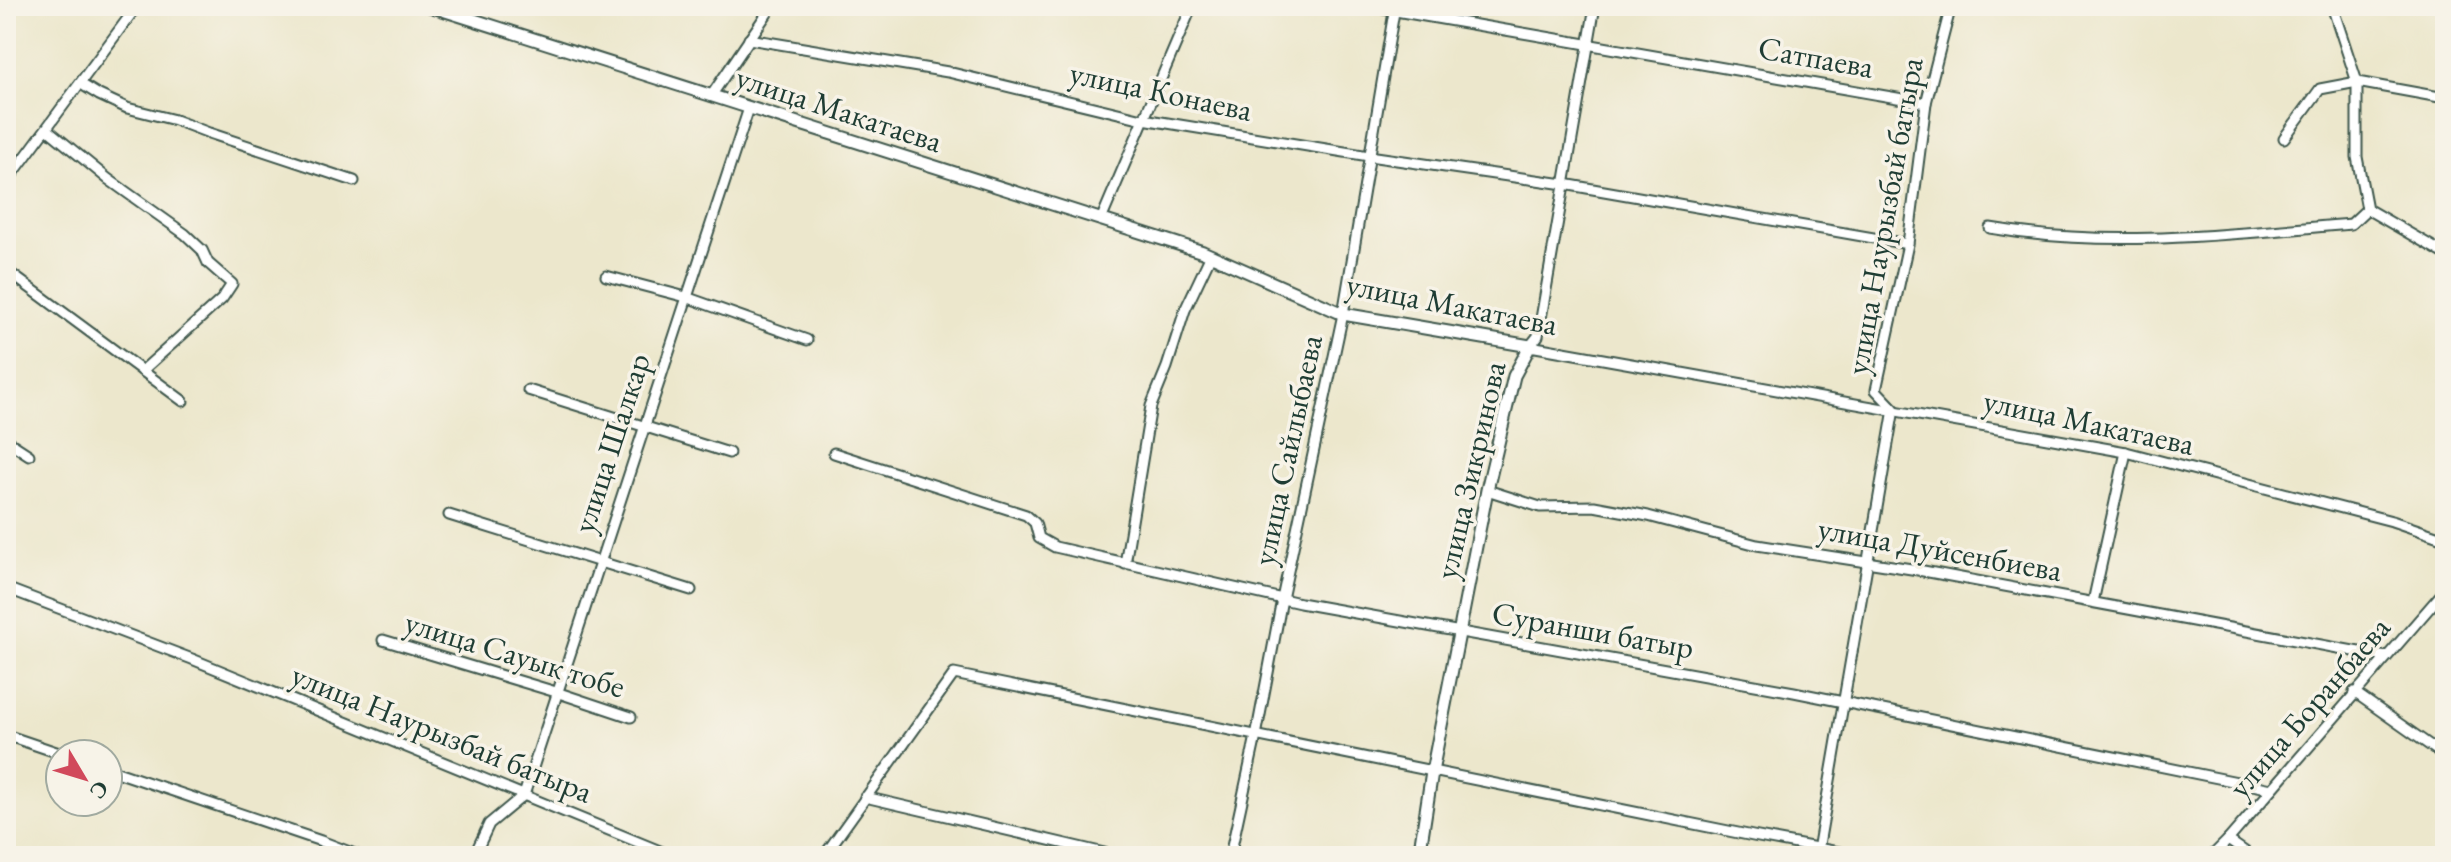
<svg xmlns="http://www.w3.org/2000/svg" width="2451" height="862" viewBox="0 0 2451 862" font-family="'EB Garamond',serif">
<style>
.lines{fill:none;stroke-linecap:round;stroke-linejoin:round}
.minor-casing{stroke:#3e564b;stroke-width:13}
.tertiary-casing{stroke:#3e564b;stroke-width:15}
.minor{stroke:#fff;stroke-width:9}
.tertiary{stroke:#fff;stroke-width:11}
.labels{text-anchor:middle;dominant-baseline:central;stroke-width:7;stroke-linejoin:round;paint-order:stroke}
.street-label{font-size:32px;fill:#1f3d34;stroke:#f7f3e8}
</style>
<rect width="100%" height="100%" fill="#f7f3e8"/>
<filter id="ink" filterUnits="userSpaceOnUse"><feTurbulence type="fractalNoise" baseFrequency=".0125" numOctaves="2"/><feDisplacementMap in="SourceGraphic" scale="16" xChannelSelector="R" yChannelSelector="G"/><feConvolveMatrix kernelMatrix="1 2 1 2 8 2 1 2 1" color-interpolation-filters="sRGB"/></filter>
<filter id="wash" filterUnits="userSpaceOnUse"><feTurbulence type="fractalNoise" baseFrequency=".006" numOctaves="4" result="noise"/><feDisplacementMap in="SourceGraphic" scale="32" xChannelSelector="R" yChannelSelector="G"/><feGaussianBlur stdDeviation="1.8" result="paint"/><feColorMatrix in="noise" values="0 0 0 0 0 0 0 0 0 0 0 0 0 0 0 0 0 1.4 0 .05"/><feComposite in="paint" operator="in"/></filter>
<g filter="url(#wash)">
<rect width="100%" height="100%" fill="#ece7cc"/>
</g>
<g filter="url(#ink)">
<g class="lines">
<defs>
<g id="minor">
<path d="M1367,6l559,97"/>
<path d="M1595,6l-57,330 -8,10 596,106 266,69 53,18"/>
<path d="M2332,6l25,76v75l10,52 78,45"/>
<path d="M749,39l199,33 195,47 226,37 195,28 344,60"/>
<path d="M81,84l18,11 28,13 48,12 34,13 145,48"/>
<path d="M711,96l61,-90"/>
<path d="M47,129l61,50 77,55 17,16 6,13 24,21 -10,15 -80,72"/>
<path d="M2284,138l36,-49 37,-7 88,16"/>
<path d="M6,183l131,-177"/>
<path d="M1101,220l91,-214"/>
<path d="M1990,228c120,21 241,6 361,-4l16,-15"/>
<path d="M6,270l177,131"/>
<path d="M606,276l80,21 121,43"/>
<path d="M528,390l201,63"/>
<path d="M6,440l23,15"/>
<path d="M834,453l192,62 9,8 4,15 16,9 245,56 494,89 478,97"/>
<path d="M1487,490l53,17 54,-1 54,10 109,29 161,25 468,87"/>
<path d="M449,515l242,75"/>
<path d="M1125,564l26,-158 16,-39 18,-57 26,-55"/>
<path d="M6,588l186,71 480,197"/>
<path d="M2093,602l33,-150"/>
<path d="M383,640l173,52 75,25"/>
<path d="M2354,692l91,64"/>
<path d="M6,735l56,19"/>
<path d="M108,769l213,72 39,15"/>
<path d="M865,797l252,59"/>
<path d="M2228,840l23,16"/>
<path d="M474,856l15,-32 35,-29 225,-687"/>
<path d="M824,856l130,-182 799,162 107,20"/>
<path d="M1230,856l26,-120 26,-137 61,-285 52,-308"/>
<path d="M1817,856l77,-447 -18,-19 32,-146 18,-141 25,-97"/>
<path d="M2212,856l16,-16 217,-250"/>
</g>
<path id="tertiary" d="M430,6l773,246 140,62 187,32 -16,30 -27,114 -55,282 -13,84"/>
</defs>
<use href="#minor" class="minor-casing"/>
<use href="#tertiary" class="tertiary-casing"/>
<use href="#minor" class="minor"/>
<use href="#tertiary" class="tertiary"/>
</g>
</g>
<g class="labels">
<g class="street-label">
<text transform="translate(1816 57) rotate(10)">Сатпаева</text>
<text transform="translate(1161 91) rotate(12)">улица Конаева</text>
<text transform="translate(839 109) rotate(18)">улица Макатаева</text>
<text transform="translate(1884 216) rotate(-80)">улица Наурызбай батыра</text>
<text transform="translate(1452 304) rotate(11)">улица Макатаева</text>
<text transform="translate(2089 422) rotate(12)">улица Макатаева</text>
<text transform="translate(611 443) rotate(-72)">улица Шалкар</text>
<text transform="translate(1287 450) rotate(-78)">улица Сайлыбаева</text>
<text transform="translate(1470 470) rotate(-77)">улица Зикринова</text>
<text transform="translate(1940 549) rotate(10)">улица Дуйсенбиева</text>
<text transform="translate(1593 630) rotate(10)">Суранши батыр</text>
<text transform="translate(515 654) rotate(17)">улица Сауык тобе</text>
<text transform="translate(2309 707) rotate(-49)">улица Боранбаева</text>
<text transform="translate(442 733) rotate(22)">улица Наурызбай батыра</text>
</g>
</g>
<rect width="2451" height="862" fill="none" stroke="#f7f3e8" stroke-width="32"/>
<g transform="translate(84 778) rotate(128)"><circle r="38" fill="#f7f3e8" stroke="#a1aaa0" stroke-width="2"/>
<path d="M0-6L14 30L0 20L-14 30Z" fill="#d1495b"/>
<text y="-12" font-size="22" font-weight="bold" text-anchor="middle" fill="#1f3d34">С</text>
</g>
</svg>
